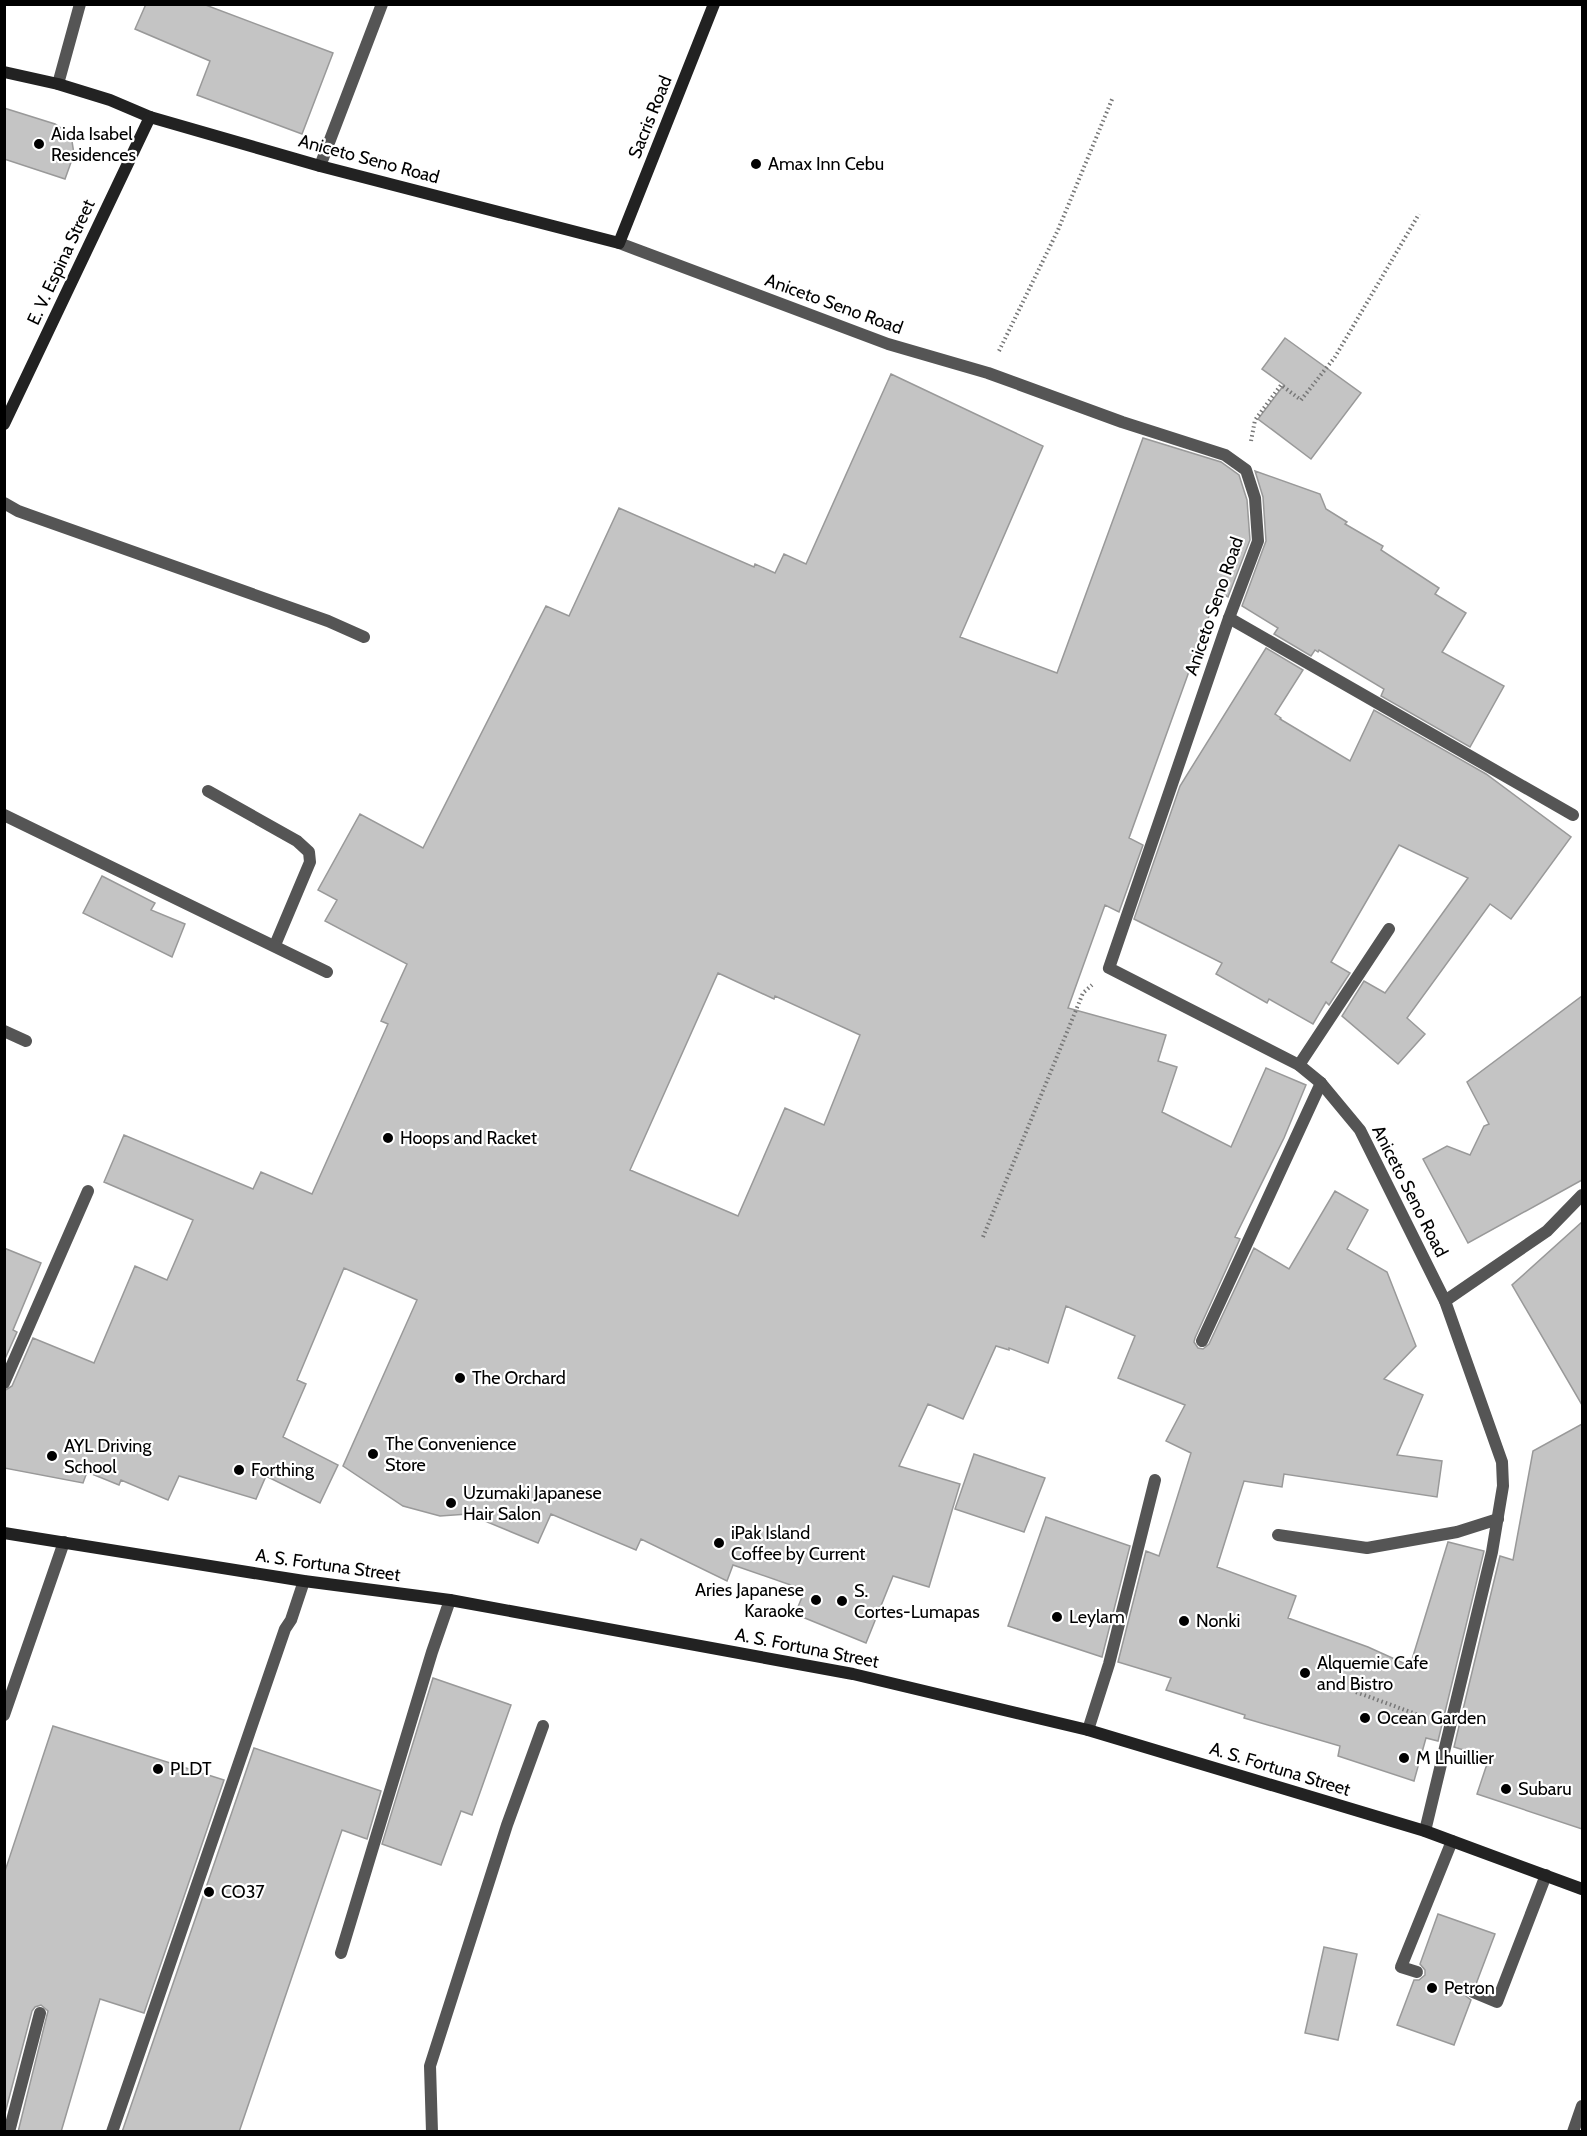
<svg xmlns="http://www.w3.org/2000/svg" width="1587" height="2136" viewBox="0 0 1587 2136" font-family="Cabin,sans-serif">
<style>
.building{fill:#c4c4c4;stroke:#999;stroke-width:1.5;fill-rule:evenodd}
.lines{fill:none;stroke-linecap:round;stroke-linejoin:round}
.path{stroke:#777;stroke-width:4;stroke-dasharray:1.5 3;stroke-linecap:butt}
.lane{stroke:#555;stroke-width:12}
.street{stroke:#555;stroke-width:12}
.secondary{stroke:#222;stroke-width:12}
.poi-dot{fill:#000;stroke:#fff;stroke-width:2}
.labels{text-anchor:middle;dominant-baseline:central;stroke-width:4.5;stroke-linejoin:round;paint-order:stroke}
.street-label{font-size:18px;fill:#000;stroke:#fff}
.poi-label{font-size:18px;fill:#000;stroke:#fff;text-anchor:start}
</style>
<rect width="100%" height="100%" fill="#fff"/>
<g class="building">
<path d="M146,4h57l130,49 -31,81 -105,-39 13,-34 -75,-32z"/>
<path d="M4,108l51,16 16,11 3,19 -9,25 -61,-20z"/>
<path d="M1285,338l76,55 -50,66 -53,-40 26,-34 -22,-16z"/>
<path d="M891,374l152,72 -83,191 97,36 86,-235 78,24 18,13 8,25 3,40 -22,57 -10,-6 -89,247 14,7 -24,67 -14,-7 -37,103 98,27 -8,26 19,6 -15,45 69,35 35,-79 40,17 -22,53 -49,99 5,2 -45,99 -1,4 4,6 5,1 6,-5 45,-96 35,21 46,-78 33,19 -21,39 40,23 29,74 -32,33 39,16 -26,60 45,6 -5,36 -153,-23 -2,13 -38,-6 -27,86 79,29 -8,22 80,29 42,19 38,-124 36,9 -46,190 -12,-3 -12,43 -76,-25 2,-10 -96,-28 1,-3 -79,-25 5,-12 -53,-16 28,-111 13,5 32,-103 -25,-12 19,-36 -67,-27 17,-42 -69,-30 -18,57 -39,-15v2l-13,-4 -33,73 -35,-15 -29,62 61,18 -31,103 -36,-11 -27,67 -71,-29 10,-24 -72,-25 -6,16 -86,-42 -5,11 -85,-36 -13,29 -70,-29 -28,2 -37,-10 -60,-40 74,-166 -73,-32 -47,112 9,4 -23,53 55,28 -18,38 -54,-27 -10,23 -77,-23 -11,24 -47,-20 -2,5 -32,-13 -4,11 -79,-15v-77l8,-5 21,-48 61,25 41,-97 32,14 26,-60 -89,-38 20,-47 129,54 8,-17 51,22 76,-170 -7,-3 26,-57 -82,-43 12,-21 -19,-10 42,-76 63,34 123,-242 23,10 50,-108 135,59 1,-3 20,9 9,-19 22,10zM718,973l56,26 1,-3 85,39 -36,90 -39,-17 -47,108 -108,-46z"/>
<path d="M1255,471l65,23 6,15 21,13 -2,2 38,22 -2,4 58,38 -4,6 31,19 -24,39 62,34 -34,61 -89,-51 3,-7 -65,-39 -1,2 -3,-2 -4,6 -37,-22 4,-6 -36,-22 24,-65 -3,-44z"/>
<path d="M1266,648l37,22 -28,44 6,4 -1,1 70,42 24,-51 112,64 85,63 -60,82 -21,-15 -83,114 18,16 -27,30 -56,-48 22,-35 21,12 83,-115 -69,-33 -68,117 19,11 -21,32 -3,-3 -13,22 -44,-25 -2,4 -51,-29 6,-11 -88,-44 46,-133z"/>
<path d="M102,876l53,27 -4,7 34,14 -13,33 -89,-44z"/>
<path d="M1582,996v184l-114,63 -45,-84 24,-13 23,9 14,-29 5,-2 -22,-42z"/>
<path d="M1582,1222v183l-70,-120z"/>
<path d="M4,1248l37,15 -28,67 4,2 -13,29z"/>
<path d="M1582,1424v405l-105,-35 12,-36 -35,-11 46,-191 13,4 20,-109z"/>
<path d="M974,1454l71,24 -21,54 -69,-23z"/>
<path d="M1046,1517l84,29 -28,111 -94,-31z"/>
<path d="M433,1678l78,27 -39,110 -11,-4 -20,54 -59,-21z"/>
<path d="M53,1726l171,54 -80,233 -44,-14 -39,133h-43l30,-121 -7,-6 -6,2 -3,4 -28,106v-243z"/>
<path d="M254,1748l127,43 -14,48 -25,-9 -103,302h-117z"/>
<path d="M1438,1914l57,20 -19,50 -8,1 -3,4 1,7 5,4 -17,45 -57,-20 17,-45h5l6,-5v-5l-5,-6z"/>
<path d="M1324,1947l33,7 -19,86 -33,-7z"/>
</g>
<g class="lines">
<g class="path">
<path d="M999,351l59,-121 55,-133"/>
<path d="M1251,441l4,-21 26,-35 20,15 34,-43 84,-143"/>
<path d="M983,1237l100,-244 9,-8"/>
<path d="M1356,1692l68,25"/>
</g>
<g class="lane">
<path d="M58,84l22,-80"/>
<path d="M4,503l14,8 310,110 36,16"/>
<path d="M208,791l89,50 12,11 1,10 -35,83"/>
<path d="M4,1031l22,10"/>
<path d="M1299,1065l90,-136"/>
<path d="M1445,1301l102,-70 35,-36"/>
<path d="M4,1383l84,-192"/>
<path d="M1278,1535l89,13 90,-16 41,-13"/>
<path d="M4,1715l60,-173"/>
<path d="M1088,1730l21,-66 46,-184"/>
<path d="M341,1953l91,-301 18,-52"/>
<path d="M1417,1972l-16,-5 51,-126"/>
<path d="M1473,1992l24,10 49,-127"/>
<path d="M9,2132l31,-119"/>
<path d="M112,2132l173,-503 6,-9 13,-39"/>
</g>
<g class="street">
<path d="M320,166l62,-162"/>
<path d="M619,243l269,101 100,29 134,49 103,33 21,15 9,28 3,43 -29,77 -120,350 190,97 22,18 39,47 85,171 57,161 1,24 -11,66 -67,279"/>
<path d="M1229,618l344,197"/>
<path d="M4,815l323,157"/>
<path d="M1202,1341l119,-258"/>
<path d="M432,2132l-2,-66 77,-241 36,-99"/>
<path d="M1573,2132l9,-26"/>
</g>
<g class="secondary">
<path d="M4,72l54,12 52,16 40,17 170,49 299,77 95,-239"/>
<path d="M4,424l146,-307"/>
<path d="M4,1533l300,48 146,19 403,74 235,56 337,101 157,58"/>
</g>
</g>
<g class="poi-dot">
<circle cx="39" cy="144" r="6"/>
<circle cx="756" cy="164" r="6"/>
<circle cx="388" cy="1138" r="6"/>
<circle cx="460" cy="1378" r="6"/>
<circle cx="373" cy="1454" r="6"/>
<circle cx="52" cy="1456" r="6"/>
<circle cx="239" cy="1470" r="6"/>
<circle cx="451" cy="1503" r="6"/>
<circle cx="719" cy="1543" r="6"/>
<circle cx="816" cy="1600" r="6"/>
<circle cx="842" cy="1601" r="6"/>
<circle cx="1057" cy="1617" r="6"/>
<circle cx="1184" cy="1621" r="6"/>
<circle cx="1305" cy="1673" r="6"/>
<circle cx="1365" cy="1718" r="6"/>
<circle cx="1404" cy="1758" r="6"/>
<circle cx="158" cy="1769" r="6"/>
<circle cx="1506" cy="1789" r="6"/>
<circle cx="209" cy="1892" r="6"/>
<circle cx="1432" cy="1988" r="6"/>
</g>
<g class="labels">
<g class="street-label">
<text transform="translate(650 117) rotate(-68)">Sacris Road</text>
<text transform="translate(369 159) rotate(15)">Aniceto Seno Road</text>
<text transform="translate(61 262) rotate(-65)">E. V. Espina Street</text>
<text transform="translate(834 304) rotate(20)">Aniceto Seno Road</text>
<text transform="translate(1214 606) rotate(-71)">Aniceto Seno Road</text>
<text transform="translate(1410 1191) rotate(63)">Aniceto Seno Road</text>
<text transform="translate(328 1565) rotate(8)">A. S. Fortuna Street</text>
<text transform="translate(807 1648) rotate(11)">A. S. Fortuna Street</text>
<text transform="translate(1280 1769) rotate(17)">A. S. Fortuna Street</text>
</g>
<g class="poi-label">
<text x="51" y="134">Aida Isabel<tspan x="51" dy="21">Residences</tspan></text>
<text x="768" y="164">Amax Inn Cebu</text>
<text x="400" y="1138">Hoops and Racket</text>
<text x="472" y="1378">The Orchard</text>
<text x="385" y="1444">The Convenience<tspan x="385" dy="21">Store</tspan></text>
<text x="64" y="1446">AYL Driving<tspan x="64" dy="21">School</tspan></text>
<text x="251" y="1470">Forthing</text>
<text x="463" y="1493">Uzumaki Japanese<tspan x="463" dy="21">Hair Salon</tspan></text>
<text x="731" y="1533">iPak Island<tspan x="731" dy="21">Coffee by Current</tspan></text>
<text x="804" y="1590" text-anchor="end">Aries Japanese<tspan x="804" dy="21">Karaoke</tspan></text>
<text x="854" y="1591">S.<tspan x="854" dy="21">Cortes-Lumapas</tspan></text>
<text x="1069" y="1617">Leylam</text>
<text x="1196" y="1621">Nonki</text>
<text x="1317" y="1663">Alquemie Cafe<tspan x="1317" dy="21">and Bistro</tspan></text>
<text x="1377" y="1718">Ocean Garden</text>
<text x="1416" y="1758">M Lhuillier</text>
<text x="170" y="1769">PLDT</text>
<text x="1518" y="1789">Subaru</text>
<text x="221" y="1892">CO37</text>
<text x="1444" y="1988">Petron</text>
</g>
</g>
<rect width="1587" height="2136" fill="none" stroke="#000000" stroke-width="12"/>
</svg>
